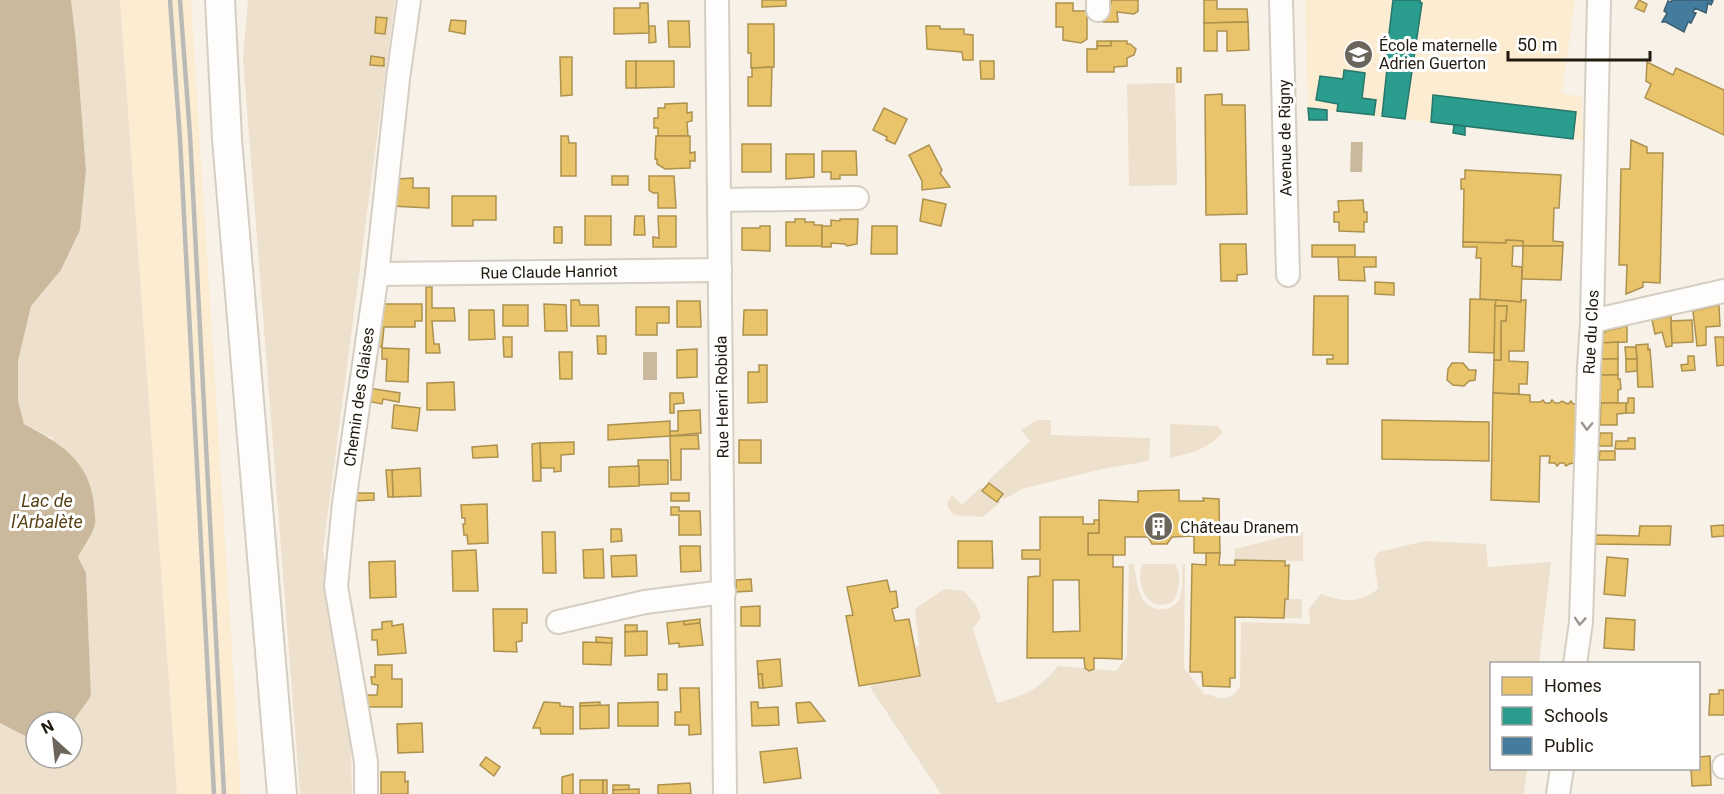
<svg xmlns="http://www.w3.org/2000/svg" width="1724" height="794" viewBox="0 0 1724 794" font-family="Roboto,sans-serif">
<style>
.built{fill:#fbecd2}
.green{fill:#ede1cd}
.water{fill:#cab99d}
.homes{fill:#e9c46a;stroke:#ad914f;stroke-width:1.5;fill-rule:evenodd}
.schools{fill:#2a9d8f;stroke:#277669;stroke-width:1.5}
.public{fill:#457b9d;stroke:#3a5e72;stroke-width:1.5}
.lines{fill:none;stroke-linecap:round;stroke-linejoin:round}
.minor-casing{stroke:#d4cec3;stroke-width:26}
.major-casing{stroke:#d4cec3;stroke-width:32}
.minor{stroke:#fefdfb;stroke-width:22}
.major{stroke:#fefdfb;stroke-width:28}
.rail{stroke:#bcbab7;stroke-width:4.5}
.oneway{stroke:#9b9791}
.labels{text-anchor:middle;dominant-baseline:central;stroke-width:6;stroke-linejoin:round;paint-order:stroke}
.poi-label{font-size:16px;fill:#211a0f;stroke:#fff;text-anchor:start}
.street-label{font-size:16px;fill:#211a0f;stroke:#fff}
.water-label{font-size:18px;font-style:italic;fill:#594215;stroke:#fff}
</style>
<rect width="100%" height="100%" fill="#f7f1e7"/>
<g class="built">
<path d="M120,0h71l50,794h-64z"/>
<path d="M1305,0h270l-13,93 20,4 1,43 -275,-32z"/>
</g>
<g class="green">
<path d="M71,0h49l57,794h-177v-71l27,14 9,-2v23h36v-35l19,-27 -5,-123 -9,-16 18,-33 -43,-86 -28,-14 -6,-23v-40l13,-55 30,-36 19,-40 6,-60 -10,-128z"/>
<path d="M248,0h147l-72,550 28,201 1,43h-52l-57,-736z"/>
<path d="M1175,83l2,102 -48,1 -2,-102z"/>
<path d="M1037,420h14v15l99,3 -1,23 -47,8 -80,20 -18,10 -3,-2 2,-4 -16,-11 43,-41 -9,-11z"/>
<path d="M1170,424l48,2 4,6c-10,16 -34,22 -52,26z"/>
<path d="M981,487l3,2 -1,3 14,10 2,-2 2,2 -18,15 -29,-2 -6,-7 -1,-6 5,-7 10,10z"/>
<path d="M1303,532v29l-68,-1v-11z"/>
<path d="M1425,541l61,3 2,23 63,-5 -12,101 -47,1v104l35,1 -3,25h-583l-71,-107 49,-42 -4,-36 29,-20 20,2 12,14 5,12 -8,12 24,74c31,-9 39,-11 61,-37l58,5 11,-15 2,-92h5c3,19 5,48 31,45 7,-1 12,-5 15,-11 4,-11 1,-23 3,-34h2l-1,104 21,27 4,-1c12,7 24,6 31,-8l1,-64 69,2 -1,-15 12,-15c23,8 37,10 57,-5l-4,-30 5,-7z"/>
<path d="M1143,564h32c7,11 5,28 -3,38 -24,12 -38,-18 -29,-38z"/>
<path d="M1285,599h17v19h-18z"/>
</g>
<g class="water">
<path d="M0,0h71l5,42 10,128 -6,60 -19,40 -30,36 -13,55v40l6,23c36,19 66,37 70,81 0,5 2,13 1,19 -2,10 -12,23 -17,33l8,16 5,123 -19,27 -36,-1v13l-9,2 -27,-14z"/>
<path d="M1351,142h12l-1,30h-12z"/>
<rect x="643" y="352" width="14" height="28"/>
</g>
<g class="homes">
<path d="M762,0h24v6l-24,1z"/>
<path d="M1112,0h26v11l-4,3 -17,-2 1,10h-15v-19h8z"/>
<path d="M1204,0h13v9h30l1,13 -44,1z"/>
<path d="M1639,0l8,4 -3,8 -9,-4z"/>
<path d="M640,3h8l1,30 -35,1v-26h26z"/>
<path d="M1056,3h17v8h14v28l-6,4 -18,-3v-13h-7z"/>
<path d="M376,17l11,1 -2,16 -10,-1z"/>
<path d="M451,20l15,1 -1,13 -16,-3z"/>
<path d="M668,21h21l1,26h-21z"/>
<path d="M1248,22l1,28 -22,1v-20h-10v20h-13v-28z"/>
<path d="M748,24h26v43l-23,1v-15h-3z"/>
<path d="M649,26h6l1,16 -7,1z"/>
<path d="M926,26h14v3h24v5l9,1v25h-10l-1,-8 -35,-3z"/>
<rect x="1097" y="41" width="14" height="5"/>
<path d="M1111,41h16v3h3l6,5 -2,6 -7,3v8l-13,1v5h-27v-23h10v-3h14z"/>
<path d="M371,56l13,2v8l-14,-1z"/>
<path d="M560,57h12v38l-11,1z"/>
<rect x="626" y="61" width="10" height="27"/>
<path d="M636,61h38v26l-38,1z"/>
<path d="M980,61h14v18h-13z"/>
<path d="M1647,62l26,13 3,-7 48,22v45l-79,-37 6,-14 -5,-3z"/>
<path d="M772,67l-1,39h-23v-29h4v-9z"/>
<rect x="1177" y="68" width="4" height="14"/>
<path d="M1222,94v11h23l2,109 -41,1 -1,-120z"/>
<path d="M687,103v10l5,-1v9l-5,1 1,14h-30v-8h-4v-10h4v-10h7v-4z"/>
<path d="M884,108l23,11 -12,25 -9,-4 1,-3 -14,-7z"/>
<path d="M561,136h7l1,7h7v33h-15z"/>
<path d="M656,136h34v17l5,-1v9h-5v7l-25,1 -8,-5v-5h-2z"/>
<path d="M1631,140l16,7v6h16l-3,130 -17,-1v5l-17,7 1,-29h-8l2,-96h9z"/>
<rect x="742" y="144" width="29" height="28"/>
<path d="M929,145l13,25 -2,3 10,14 -28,3v-9l-13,-26z"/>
<path d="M822,151h34l1,24h-17v4h-9v-7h-9z"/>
<path d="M786,154h28v23l-28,2z"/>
<path d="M1465,170l96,5 -2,33h-5l-1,33 10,1v4h-40v-5l-17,-1v3l-43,-1 1,-53h-3v-10h4z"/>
<rect x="612" y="176" width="16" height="9"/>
<path d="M649,176h25l2,32h-18v-15h-5l-4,-3z"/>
<path d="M413,178v10h16v20l-38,-2 4,-27z"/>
<path d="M452,196h44v24h-23v6h-21z"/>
<path d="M923,199l23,5 -5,22 -21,-5z"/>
<path d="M1363,200l1,12h3v10h-3v10l-25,-1v-9h-5v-10h5l-1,-11z"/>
<rect x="585" y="216" width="26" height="29"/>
<path d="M635,216h9l1,19h-11z"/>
<path d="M658,216h18v31h-23v-10l6,1z"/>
<path d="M795,219h10v3h9v3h8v21h-36v-24h9z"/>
<path d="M840,219h18l-1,25 -10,2 -2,-2 -14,-1v4h-9v-21h9v-6l9,1z"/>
<path d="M760,226h10v25l-28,-1v-22h18z"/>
<path d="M872,226h25v28h-26z"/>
<rect x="554" y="227" width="8" height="16"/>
<path d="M1506,240l17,1v5h-10l-1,20 10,1 -1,35 -41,-3 1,-41h-5l1,-11h-14v-5l43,1z"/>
<path d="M1220,244h26l1,30 -10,1v6h-16z"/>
<rect x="1312" y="245" width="43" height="12"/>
<path d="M1523,246h40l-2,34 -39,-1z"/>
<path d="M1338,257h38v10h-12l1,14 -26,-1z"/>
<path d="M1375,282l19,1v12l-19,-1z"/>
<path d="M426,287h6v21h22l1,13h-23l2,23h5l1,9h-14z"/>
<path d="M1314,296h34v68h-21v-5h6v-4h-20z"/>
<path d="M1470,299l26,1 -2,53 -25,-1z"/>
<path d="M571,300h8l1,5h18l1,21h-28z"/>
<path d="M1496,300l25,2v-2h5l-2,51h-15v10l19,1 -1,22h-8v10l-26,-1 1,-33h7v-39h5l1,-15h-12z"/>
<path d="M677,301h23l1,26h-24z"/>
<path d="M379,304h43v17h-7v6h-31l-2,20 -9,-1z"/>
<path d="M544,304l22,1 1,26h-22z"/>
<rect x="503" y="305" width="25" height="21"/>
<path d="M1719,305l1,21 -14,1v18l-9,1 -4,-35z"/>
<path d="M1495,306h12l-1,15h-5v39h-7z"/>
<path d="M636,307h33v16h-12v12h-21z"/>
<path d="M469,310h25l1,29 -26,1z"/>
<path d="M744,310h23v25h-24z"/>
<path d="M1671,316l1,30 -6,1 -4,-15 -7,2 -3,-14z"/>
<path d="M1692,320l1,22 -21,1 -1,-22z"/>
<path d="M1627,326v16l-26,1v-6l5,-6z"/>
<path d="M597,336h9v18h-8z"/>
<path d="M503,337h9v20h-8z"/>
<path d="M1715,337h9v28l-7,1z"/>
<path d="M1618,342v17h-17v-16z"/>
<path d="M1648,344v6l2,-1 3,38h-15l-2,-42z"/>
<path d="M1625,347h11l1,12h-11z"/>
<path d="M382,348l27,1 -1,33 -22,-1 1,-22h-5z"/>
<path d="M697,349v28l-20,1v-28z"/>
<path d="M559,352h13v27h-12z"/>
<path d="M1688,356h6l1,14 -13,1 -1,-6 7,-1z"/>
<rect x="1601" y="359" width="17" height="16"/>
<path d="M1626,359h11v12l-11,1z"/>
<path d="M1452,363h11l6,7h7l-1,10 -6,1 -5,5 -11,-1 -6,-5 1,-11z"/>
<path d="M759,365h8v37l-19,1v-31h11z"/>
<path d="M1601,375h17v4h2l1,10 -3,1v13h-18z"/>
<path d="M454,382l1,28h-28v-27z"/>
<path d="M368,388l32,5 -1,9 -16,-3 -1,5 -16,-3z"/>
<path d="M670,393h13l1,10 -10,1v9h-4z"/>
<path d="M1493,393l37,2v7h10l3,-2 2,3h5l2,-3 3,3h4l3,-2 6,3 3,-3 2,3h6l-4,62 -2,-3 -4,1 -3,2 -2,-3h-4l-3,3 -2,-3h-6l1,-7h-10l-1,46 -48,-2z"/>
<path d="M1628,398h6v15h-8v-10h2z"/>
<path d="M1601,403h25v10l-9,1v11h-17z"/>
<path d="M394,405l26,3 -3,23 -25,-3z"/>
<path d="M700,410l1,23 -31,3v-5h8v-20z"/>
<path d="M1382,420l107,2v39l-107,-2z"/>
<path d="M670,421v15l-62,4v-15z"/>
<path d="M1600,433h12v13h-13z"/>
<path d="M698,435l1,14h-18v31h-10l-1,-44z"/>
<path d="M1628,438h7v11h-20l1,-8h12z"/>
<rect x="739" y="440" width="22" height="23"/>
<path d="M574,442v12l-13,1v16l-7,1v-4h-13l-1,-25z"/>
<path d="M540,443l1,38h-8l-1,-37z"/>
<path d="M497,445l1,12 -25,1 -1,-11z"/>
<path d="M1600,451h15v9h-16z"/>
<path d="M638,460h30v24l-29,1z"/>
<path d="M639,466v20l-30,1v-20z"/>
<path d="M420,468l1,28 -28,1 -1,-27z"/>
<path d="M386,470h6l1,27h-5z"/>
<path d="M989,483l14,11 -6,8 -15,-11z"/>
<path d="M1179,490v11h25l-1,-3 16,1 1,54h-26v-17l-22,1 -5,7h-15l-4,-7h-23v18h-37v-22h11v-33l39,2v-11z"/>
<path d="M354,493h20v7l-21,1z"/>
<rect x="671" y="493" width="18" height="8"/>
<path d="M487,504l1,39 -20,1 -1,-9h-3l-1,-11h2v-6h-3l-1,-13z"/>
<path d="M671,507h8v4h21l1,24h-22v-20h-8z"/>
<path d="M1040,517h43v7h11v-4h5v13h-11v22h25v12h10l-1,92 -28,-1v11l-5,2 -4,-3 -1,-10h-57l1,-81 12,-1v-17h-18v-9h18zM1053,580h26l1,51 -27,1z"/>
<path d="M1724,525v11l-12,1 -1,-11z"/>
<path d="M1640,526h31l-1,19 -74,-1v-9l43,1z"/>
<path d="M611,529h10l1,12 -11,1z"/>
<path d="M542,532h13l1,41h-13z"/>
<path d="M958,541h34l1,27h-35z"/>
<path d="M680,546h20l1,25 -20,1z"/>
<path d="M603,549l1,29h-20l-1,-28z"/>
<path d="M476,550l2,41h-25l-1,-40z"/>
<path d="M1206,553h14l-1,12h16v-5l50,1v5l4,-1 -1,34h-3l-1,19 -49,-1v61h-5v9l-27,-1 -1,-14h-12l2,-108 14,1z"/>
<path d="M636,555l1,21 -25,1 -1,-21z"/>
<path d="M1607,557l21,2 -3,37 -21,-2z"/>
<path d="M395,561l1,36 -26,1 -1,-36z"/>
<path d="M751,579l1,12 -16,1v-12z"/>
<path d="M887,580l3,12 6,-1 2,16 -6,2 3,12 14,-2 11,57 -61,10 -13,-70 7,-1 -6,-28z"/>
<path d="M760,606v20h-19v-19z"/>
<path d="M493,609h34v14h-5v18l-6,1 1,10 -23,-1z"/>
<path d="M1606,618l29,2 -1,30 -30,-2z"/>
<path d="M700,619v4l-16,2v-4z"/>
<path d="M392,621v5l11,-2 3,29 -28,2 -1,-15h-5v-10l10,-1v-7z"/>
<path d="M684,621v4l16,-2 3,22 -24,2v-4l-10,1 -2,-21z"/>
<path d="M625,625h12v6l-12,1z"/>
<path d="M647,631v24l-22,1v-24z"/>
<path d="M596,637l16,1v5l-16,-1z"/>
<path d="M583,642l29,1 -1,22 -28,-1z"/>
<path d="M780,659l2,27 -19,2 -1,-14h-4l-1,-13z"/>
<path d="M375,665h17v14h10v28h-33l-4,-12h12l1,-10 -6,-1 -1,-7h4z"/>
<rect x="658" y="674" width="9" height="16"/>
<path d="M758,674h4l1,14h-4z"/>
<path d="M680,688h19l2,46 -12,1v-10h-14v-13h6z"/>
<path d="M1719,690h5v25h-15l1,-21h9z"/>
<path d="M544,702l16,1v3l13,1v27h-32l-1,-6h-7z"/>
<path d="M600,702v4h-20v-3z"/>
<path d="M658,702v24h-40v-23z"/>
<path d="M751,702h7v6l20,-1 1,18 -27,1z"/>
<path d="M810,702l15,19 -27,2 -2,-20z"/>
<path d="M609,705v23l-29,1v-23z"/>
<path d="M422,723l1,29 -25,1 -1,-29z"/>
<path d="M797,748l4,30 -37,5 -4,-31z"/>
<path d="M1710,756l1,29 -19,1 -1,-18h7v-11z"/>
<path d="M486,757l14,10 -6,9 -14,-11z"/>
<path d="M381,772h24v10l3,-1v13h-27z"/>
<path d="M573,774v20h-11v-17z"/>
<rect x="580" y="780" width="23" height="14"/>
<rect x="603" y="780" width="4" height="14"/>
<path d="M690,783l1,11h-33v-9z"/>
<rect x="613" y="785" width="16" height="5"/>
<path d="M639,789v5h-26v-4z"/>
</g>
<g class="schools">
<path d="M1393,0h27v2l2,1 -17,116 -23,-3 6,-57h-2z"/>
<path d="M1344,70l21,3 -3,25 14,2 -2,15 -37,-4 1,-7 -22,-4 4,-24 23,3z"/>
<path d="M1433,95l143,17 -3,27 -142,-17z"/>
<path d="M1308,108l19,2v10h-18z"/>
<path d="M1454,125l11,1v9l-12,-2z"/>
</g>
<path class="public" d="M1672,0h38l3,1 -2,4 -3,-2 -2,10 -11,-5 -2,4 3,1 -5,10 -3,-1 -4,10 -18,-10h-4l5,-9 -3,-2 4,-10 3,1z"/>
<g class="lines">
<defs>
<g id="minor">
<path d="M717,0l8,794"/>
<path d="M1098,0v10"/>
<path d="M1281,0l7,275"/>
<path d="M720,200l137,-2"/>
<path d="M377,274l343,-4"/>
<path d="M1592,321l132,-30"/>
<path d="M558,622l87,-20 79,-10"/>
<path d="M1575,664l6,-42 8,-254 3,-47 7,-321"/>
<path d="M1724,766v1"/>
<path d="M366,794v-32l-30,-176 8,-83 33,-229 21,-195 11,-79"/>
<path d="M1558,794l4,-26"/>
</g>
<path id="major" d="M220,0l7,139 55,655"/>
</defs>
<use href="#minor" class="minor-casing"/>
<use href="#major" class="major-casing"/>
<use href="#minor" class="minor"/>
<use href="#major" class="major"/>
<g class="rail">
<path d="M170,0l10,139 34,655"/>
<path d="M180,0l10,135 34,659"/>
</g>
</g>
<defs><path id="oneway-chevron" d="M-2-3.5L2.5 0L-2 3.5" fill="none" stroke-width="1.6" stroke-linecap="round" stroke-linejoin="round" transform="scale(1.5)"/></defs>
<g class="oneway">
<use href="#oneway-chevron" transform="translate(1587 426) rotate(92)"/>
<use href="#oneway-chevron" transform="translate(1580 621) rotate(94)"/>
</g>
<defs>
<symbol id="school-disc" viewBox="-11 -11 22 22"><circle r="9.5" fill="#6c655b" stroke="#fff"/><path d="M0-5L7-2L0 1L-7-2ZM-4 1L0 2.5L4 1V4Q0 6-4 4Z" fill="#fff"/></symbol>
<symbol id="building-disc" viewBox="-11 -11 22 22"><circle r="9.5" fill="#6c655b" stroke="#fff"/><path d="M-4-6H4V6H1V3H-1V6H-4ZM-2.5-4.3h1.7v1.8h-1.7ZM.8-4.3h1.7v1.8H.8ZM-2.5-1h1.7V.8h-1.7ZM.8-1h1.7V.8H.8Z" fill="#fff"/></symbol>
</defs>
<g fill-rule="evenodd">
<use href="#school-disc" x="1342" y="38" width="33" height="33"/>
<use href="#building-disc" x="1142" y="510" width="33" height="33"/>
</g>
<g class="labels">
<g class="poi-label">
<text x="1379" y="45">École maternelle<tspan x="1379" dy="18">Adrien Guerton</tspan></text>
<text x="1180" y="527">Château Dranem</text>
</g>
<g class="street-label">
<text transform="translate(1285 138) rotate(-91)">Avenue de Rigny</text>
<text transform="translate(549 272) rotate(-1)">Rue Claude Hanriot</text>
<text transform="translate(1591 332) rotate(-87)">Rue du Clos</text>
<text transform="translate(359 397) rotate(-82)">Chemin des Glaises</text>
<text transform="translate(722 397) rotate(-91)">Rue Henri Robida</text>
</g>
<g class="water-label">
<text x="47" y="500">Lac de<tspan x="47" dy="21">l'Arbalète</tspan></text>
</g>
</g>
<rect x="1490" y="662" width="210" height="108" fill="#ffffff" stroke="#a6a39f" stroke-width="1.5"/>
<rect x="1502" y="677" width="30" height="18" fill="#e9c46a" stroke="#a6a39f" stroke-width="1.5"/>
<text x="1544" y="692" font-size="18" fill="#211a0f">Homes</text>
<rect x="1502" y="707" width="30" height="18" fill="#2a9d8f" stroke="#a6a39f" stroke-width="1.5"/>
<text x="1544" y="722" font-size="18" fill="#211a0f">Schools</text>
<rect x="1502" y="737" width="30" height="18" fill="#457b9d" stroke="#a6a39f" stroke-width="1.5"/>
<text x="1544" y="752" font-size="18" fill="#211a0f">Public</text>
<g transform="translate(54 740) rotate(333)"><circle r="28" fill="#ffffff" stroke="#a6a39f" stroke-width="1.5"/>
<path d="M0-4.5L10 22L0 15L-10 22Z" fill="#6c655b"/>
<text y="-9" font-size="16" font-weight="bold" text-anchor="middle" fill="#211a0f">N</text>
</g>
<path d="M1508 51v9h142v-9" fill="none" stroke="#211a0f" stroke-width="3"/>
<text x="1517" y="51" font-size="18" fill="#211a0f" stroke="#ffffff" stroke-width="4.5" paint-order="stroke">50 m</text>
</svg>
